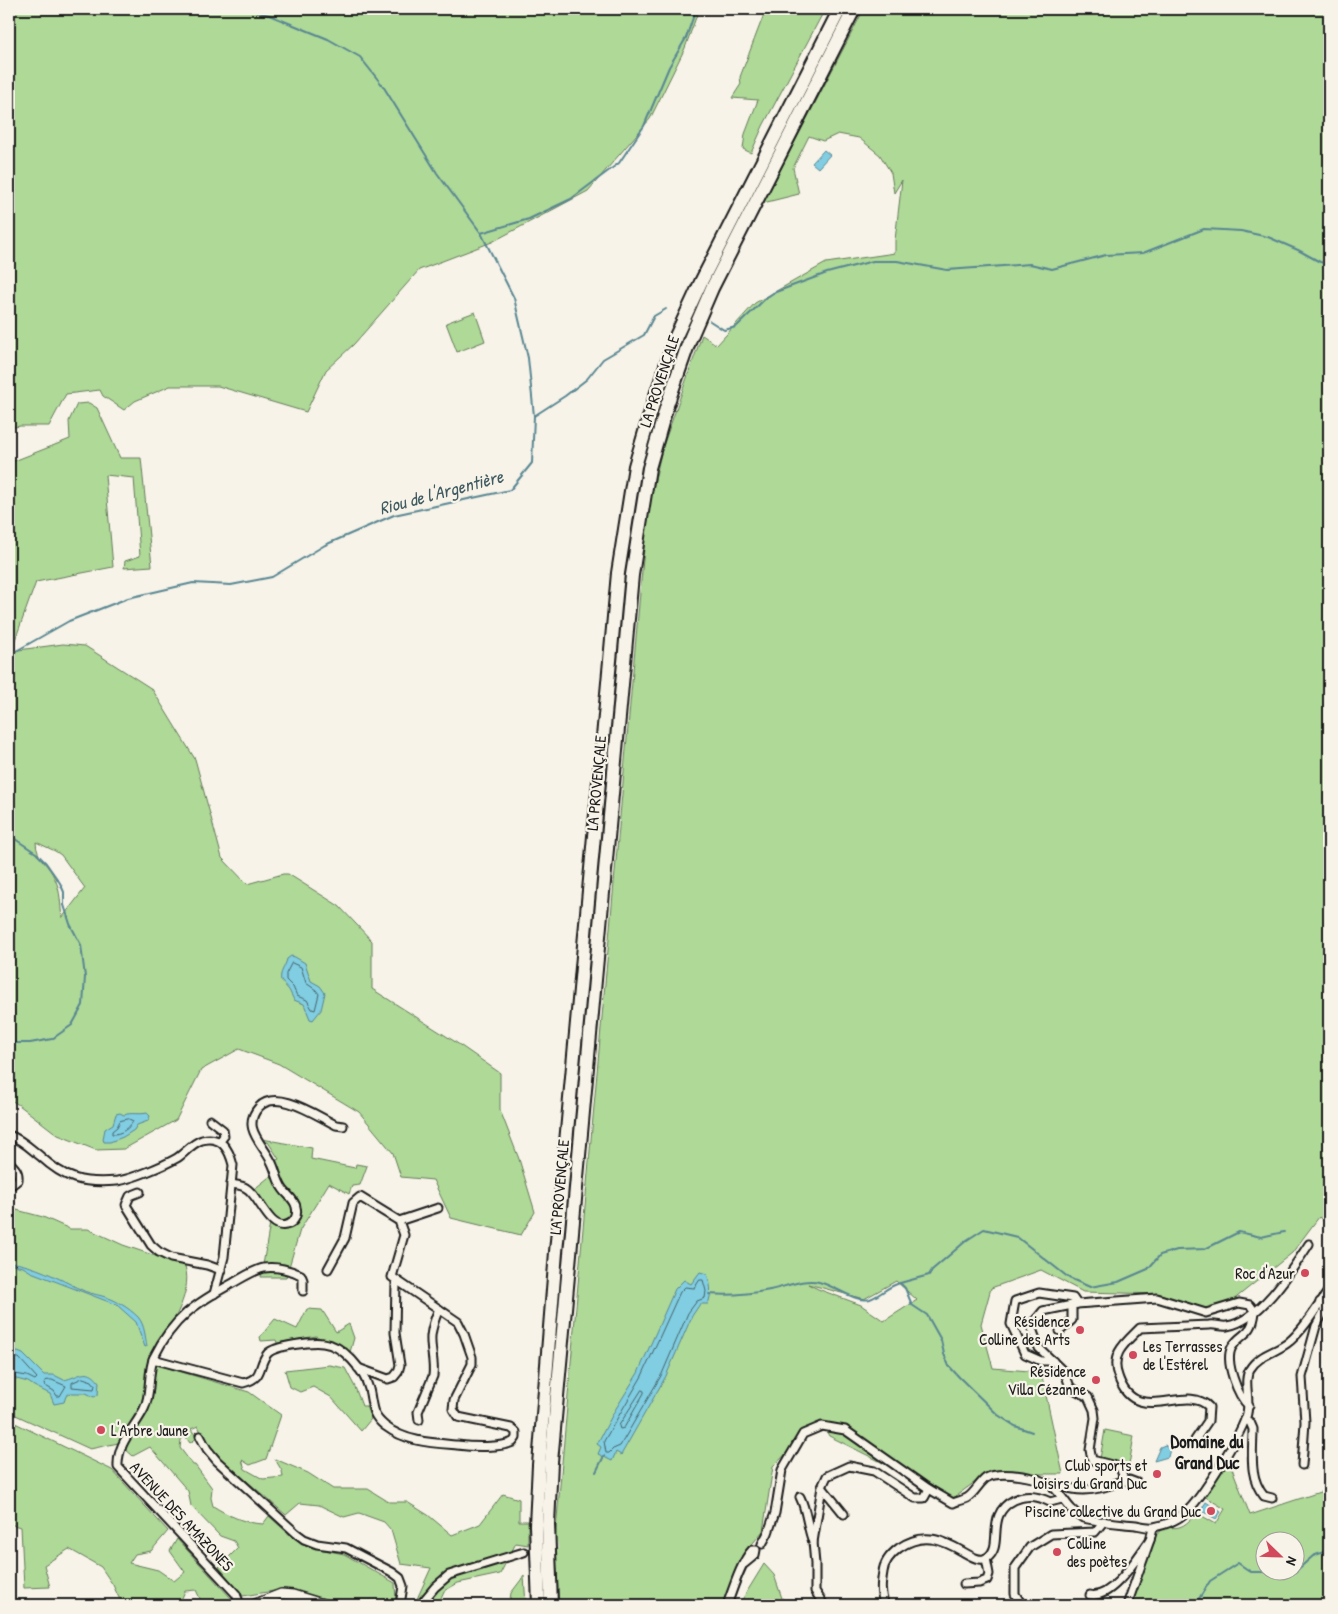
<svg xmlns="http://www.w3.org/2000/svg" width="1338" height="1614" viewBox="0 0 1338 1614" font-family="'Patrick Hand',sans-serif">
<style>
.green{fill:#aed997;stroke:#657a5a;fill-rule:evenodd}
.water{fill:#81cde1;stroke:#598692}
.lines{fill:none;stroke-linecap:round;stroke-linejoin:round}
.shore{stroke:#44636b;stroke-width:1}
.stream{stroke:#598692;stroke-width:2}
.minor-tunnel{stroke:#d6d3c9;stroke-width:7;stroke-dasharray:7 3.5;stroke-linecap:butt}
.minor-casing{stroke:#1c1c1c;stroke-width:11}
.tertiary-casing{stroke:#1c1c1c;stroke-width:12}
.motorway-casing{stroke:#1c1c1c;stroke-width:16}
.minor{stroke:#f7f3e8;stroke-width:7}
.tertiary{stroke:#f7f3e8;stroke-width:9}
.motorway{stroke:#f7f3e8;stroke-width:12}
.poi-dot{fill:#d1495b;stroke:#f7f3e8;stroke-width:2}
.labels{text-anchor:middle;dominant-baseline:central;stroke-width:4.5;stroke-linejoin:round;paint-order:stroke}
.street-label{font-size:16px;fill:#1c1c1c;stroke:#f7f3e8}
.poi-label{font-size:16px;fill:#1c1c1c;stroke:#f7f3e8;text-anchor:end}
.water-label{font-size:18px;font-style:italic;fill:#3f5a61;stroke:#f7f3e8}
.neighbourhood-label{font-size:18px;font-weight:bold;fill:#1c1c1c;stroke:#f7f3e8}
</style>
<rect width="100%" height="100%" fill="#f7f3e8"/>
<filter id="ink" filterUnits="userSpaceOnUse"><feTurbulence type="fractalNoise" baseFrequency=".02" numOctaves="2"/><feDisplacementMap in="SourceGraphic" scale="10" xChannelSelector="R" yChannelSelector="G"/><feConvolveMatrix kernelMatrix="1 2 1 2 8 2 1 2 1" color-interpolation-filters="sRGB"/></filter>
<g filter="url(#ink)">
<g class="green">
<path d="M9,9h690l-14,39 -35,71 -62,72 -96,51 -73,28 -65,74 -28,26 -20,42 -88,-26h-48l-35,15 -11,9 -21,-14 -3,-6 -34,4 -17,32h-29l-11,2z"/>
<path d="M766,9h59l-62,117 -12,27 -8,-4 2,-15 13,-34 -26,-2 9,-14 -1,-7z"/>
<path d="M864,9h465v1217l-10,-9 -27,36 -60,48 -25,9 -47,-16 -77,-2 -42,-22 -50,18 -10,36 12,44 48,4 22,102h-77l-33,24 -124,-62 -8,-15 -9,6 -39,40 -10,64 -15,18 -21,46 13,8 24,-39 10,11 10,29 29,-4 4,5h-258l-4,-64 92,-1026 15,-66 40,-114 15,10 38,-42 71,-40 69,-10v-13l7,-60 -8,13 -3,-20 -11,-18 -21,-17 -21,-4 -15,7 -14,-5 -16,32 6,26 -36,9zM896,1281l21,19 -33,21 -23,-16 -43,-16 -10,-5 56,15z"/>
<path d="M475,312l10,29 -28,11 -11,-29z"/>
<path d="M89,403l8,5 23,50h21l11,108 -28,2 1,-7 15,-5 -6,-78 -29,-3 8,92 -77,15 -25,69 52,-7 22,2 67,43 43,70 27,99 25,26 36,-10h5l51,32 33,35v48l82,52 46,32v37l19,49 16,53 -14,23 -70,-17 -18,-38 -32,-3 -8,-24 -34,-41 -80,-48 -40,-15 -38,21 -25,50 -52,29 -28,1 -38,-15 -39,-30 -10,-6v-636l61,-24 -1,-18 8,-17zM36,842l19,9 6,4 24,33 -23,30c-2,-14 -1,-26 -7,-39 -6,-15 -19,-20 -19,-37z"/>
<path d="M262,1139l50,9 -1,11 44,9 1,-4 11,2 -7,19 -8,1 -3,8 -20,-11 -29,47 -14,47h-25l10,-60 -18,-27 25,-20 -3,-9 4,-2 -11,-17 -3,1z"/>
<path d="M9,1208l34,9 27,12h18l35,16 62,21c9,30 -19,67 -34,91l17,11 81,24 32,23 -15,44 -16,6 -8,-5 3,9 18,10 20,-2 -1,-6 -7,-12 33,14 25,16h35l21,13h18l21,13 24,20 28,-11 23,-30 16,5v22h9v24l-12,-2 -16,31 -42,9 -14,8 -6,14h-21l-1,-4 15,-33 -30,-4 -10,-34 -7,-8 -25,-9 -15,4 -25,-12 -19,-2 -14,12 -77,-67 -11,-22 -7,3 6,9 -7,5 -5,-7 -4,4 -1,8 13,17h2l17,23 -1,10 2,8c16,10 31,17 50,18l6,-8 22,20 18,11 35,7 51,29 1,19 -12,-2 -8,3v2h-43l-30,-12 -17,-4 -43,7 -24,-29 6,-6 4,5 4,-3 -5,-5 10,-10 -4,-7 -14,-5 -29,-30 -3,-15 -38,-44 -17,9 -8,-7 21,-36 -6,-1 -17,30 -33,7 -81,-37z"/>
<path d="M307,1309l15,1 14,22 13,-8 5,14 -4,14 -34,-16 -39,7 -1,-3 -15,1 -1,-4 15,-18 22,10z"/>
<path d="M329,1365l16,3 10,19 7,19h4l5,13 -10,12 -30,-34 -18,-10 -13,5 -10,-5 -5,-17z"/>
<path d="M15,1423l97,47 56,61 -17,20 -16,3 -6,9 29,7 16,11 11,-9 -15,-21 7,-12 54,59 2,7h-30l-7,-15 -11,1 -6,14h-49l-11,-7 -6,-13 -12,-18 -32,-18 -25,16 6,22 -26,1 -3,-61 -12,-3v-91l2,1z"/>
<path d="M1105,1430l29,6 -5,29 -29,-6z"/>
<path d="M1228,1458l22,57 79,-26v116h-206l34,-71 9,-7c16,3 20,-3 31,-14l19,11 9,-15 -21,-13zM1266,1542h30v30h-30z"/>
<path d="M524,1576l2,29h-17l2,-12z"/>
</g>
<g class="water">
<path d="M824,150l6,5 -12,13 -6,-5z"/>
<path d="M291,956l4,1 10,6 6,18 9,5 5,7 -4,17 -8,10 -3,-1 -6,-15 -10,-4 -5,-10 -8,-9c-2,-9 4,-13 6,-22z"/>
<path d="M120,1113l4,2c7,-3 15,0 23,-2l3,3 -2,5 -11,4 -3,5 -11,7 -13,5h-6l-1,-3 2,-10 8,-5 3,-10z"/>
<path d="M9,1262c25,3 49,16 71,27 7,4 15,5 22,7 13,3 27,12 36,21 7,8 7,20 9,29l-2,1 -9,-25 -19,-17 -86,-33 -8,-5 -14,-3z"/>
<path d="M700,1272l7,2c4,11 5,19 1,30h-8l-8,12 -26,60 -45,79 -5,-3 -4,9 -14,-7 3,-7 -4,-3 18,-34 23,-37 37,-84 9,-9 7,4z"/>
<path d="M18,1352l5,2 21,21h10l10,5c15,-3 23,-14 35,2l-1,13 -4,2 -8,-4h-16l-4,3 -2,6 -10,2 -4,-10 -16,-8 -6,-4 -19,-5v-24z"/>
<path d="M1165,1445l5,4 -2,8 -14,4 6,-14z"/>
<path d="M1206,1502l15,10 -5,7 -15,-9z"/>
</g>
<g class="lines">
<g class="shore">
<path d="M292,963l9,4 5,16 10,7 3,4 -4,16 -3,-1 -5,-9 -10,-4 -4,-9 -7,-7v-6z"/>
<path d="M129,1119l4,2c-3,7 -13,14 -21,13v-3l5,-4 3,-6z"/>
<path d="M700,1280h3l3,11 -1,7 -8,3 -9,12 -26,61 -42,72 -7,3 -4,4h-3l-2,-12 38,-65 38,-84 5,-5 9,1z"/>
<path d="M9,1358h10l18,20 -2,2 -8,-4 -18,-3"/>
<path d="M83,1378l9,3 3,4 -1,4 -22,-2v-4z"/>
<path d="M52,1380l14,6 -6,10h-3l-3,-5 -10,-6 1,-4z"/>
<path d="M642,1390l2,1v2l-20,35 -4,1 -1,-3z"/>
</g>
<g class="stream">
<path d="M481,233l48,-14 42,-20 48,-36 25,-37 25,-59 17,-29 10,-29"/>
<path d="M710,321l14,9 12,-3 30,-29 7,-5 54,-20 46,-12h24l50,9 83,-6 22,5 54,-14 37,-2 61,-24 37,2 27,6 30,13 22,12 9,2"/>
<path d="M534,416l31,-20 22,-17 16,-20 41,-24 10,-19 12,-7"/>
<path d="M9,655l60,-34 59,-23 65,-15 38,2 41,-8 53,-32 69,-30 116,-25 22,-27 2,-47 -6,-58 -14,-60 -33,-65 -44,-60 -54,-87 -23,-29 -32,-18 -59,-24 -22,-6"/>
<path d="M9,837l6,2 21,14 10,10 14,20 4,9v13l6,19 11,21 4,32 -2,28 -11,20 -20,14 -22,4h-21"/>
<path d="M900,1283l29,-8 3,-5 35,-30 17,-11 33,8 52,41 21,9 28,-5 30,-13 12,-14 17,-5 28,-1 34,-17 22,5 23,-5"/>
<path d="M709,1294c21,2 41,0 61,-4 15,-3 34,-12 49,-8 14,3 37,21 51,17 11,-4 18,-13 30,-16l5,5 7,17 15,10 14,25 3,14 5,12 10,11 39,38 17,11 17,6"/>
<path d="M596,1472l8,-16"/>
<path d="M1296,1571l17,-15 16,-6"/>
<path d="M1195,1605l15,-24 28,-18 13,9h44"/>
</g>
<path class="minor-tunnel" d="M524,1552l34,-7"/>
<defs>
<g id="minor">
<path d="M210,1120l13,10 1,6 -4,5"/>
<path d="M9,1135c12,4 21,13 31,21 25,23 42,28 77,25 15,-2 46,-15 60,-23 8,-5 15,-15 25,-18 19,-5 27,9 31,25l-9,92 -10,37"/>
<path d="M9,1162c6,6 10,9 9,18l-5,4h-4"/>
<path d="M231,1184c5,1 11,1 15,4 13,7 23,42 40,37 9,-2 12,-10 10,-18 -1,-7 -9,-12 -13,-18 -6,-8 -7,-19 -12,-28 -9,-18 -30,-34 -12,-54 18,-19 58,9 77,18l7,1"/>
<path d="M140,1192l-10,4 -4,9 25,40 8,7 12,6 36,7 14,5"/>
<path d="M399,1221l39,-13"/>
<path d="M1060,1331l12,-11v-15"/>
<path d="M153,1359l90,24c22,-5 14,-18 25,-30 7,-7 45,-12 55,-10 20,2 41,27 46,46 4,16 1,25 16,37 21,16 47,17 72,19 16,2 43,3 56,-3l3,-4v-6l-5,-4 -53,-11 -5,-8 1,-9 18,-36v-7l-8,-23 -6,-12 -66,-45 12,-42 -5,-14 -39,-24 -7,6 -8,35 -17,31"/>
<path d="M1053,1361h-12l-16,-7 -14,-30 4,-23 24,-8 34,5 4,6"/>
<path d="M358,1368l30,11 6,-2 4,-5 2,-7 -5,-32 1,-51"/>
<path d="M419,1420l-1,-8 15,-36c2,-14 -3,-27 -2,-40 1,-9 4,-18 8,-27"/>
<path d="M1245,1420l5,2 3,7c0,23 -5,48 11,67l8,2"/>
<path d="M200,1436l7,13 10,12 79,72 8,6 13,5 29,4 46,24 8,6 3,8 -3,19"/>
<path d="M1195,1440l13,-19 1,-14c-23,-25 -74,22 -91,-31 -8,-22 7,-33 22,-48 23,-1 46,-2 69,-3 6,-1 13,2 18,1 33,-5 65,-56 82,-82"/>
<path d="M1302,1465l3,-43 -3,-45 14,-51 9,-16 -5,-8"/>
<path d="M1121,1481l8,-1 8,3"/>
<path d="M822,1487l22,27"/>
<path d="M1053,1487c10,-3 10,1 20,2 15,3 34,-2 48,-8l2,-5 -3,-9 -28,-7 -2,-10 5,-32 -1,-8 -6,-13 -18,-10 -5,-14 -26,-25 -8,-22 12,-15 34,-7 80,-6 49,15 33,-10 11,2 5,7c-3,25 -13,19 -23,35 -8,14 6,50 17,59"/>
<path d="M800,1497c7,14 7,30 13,45"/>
<path d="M762,1544l6,-11 7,-20 7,-43 21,-36 19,-8 23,4 84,59 24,14c4,-2 10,-3 14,-5 8,-5 12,-15 19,-20 14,-8 56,-1 67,9 12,11 14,22 30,31 17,4 35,5 53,7 5,1 13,3 18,2 11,-2 23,-7 31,-14 16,-13 54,-76 61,-96 6,-17 -4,-35 4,-48 9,-15 28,-17 40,-28 16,-14 27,-34 39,-51"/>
<path d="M964,1584l15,-1 8,-3 2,-6 -3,-16"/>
<path d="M1090,1595c22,5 48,-39 60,-55"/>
<path d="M240,1605l-4,-11 -118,-127c-1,-24 16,-38 26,-58 8,-16 3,-36 10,-52 19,-39 42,-54 79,-74 9,-5 21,-13 31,-15 12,-2 27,2 37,7l2,5v11"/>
<path d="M420,1605l15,-18 14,-12 75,-23"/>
<path d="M727,1605c6,-16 14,-43 25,-55h4l-1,5 -11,9"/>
<path d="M824,1605l-9,-14v-27l-2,-22 9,-55 5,-11 22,-10 25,5 41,27h9l5,-9"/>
<path d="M885,1605c-5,-11 -4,-21 -2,-33 1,-11 8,-18 16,-24 42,-29 71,20 88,10 18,-12 -3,-43 27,-58 13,-6 24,-4 36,2l12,-3"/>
<path d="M1022,1605l-7,-11v-26l15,-21 21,-13 44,-2 9,-11"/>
<path d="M1127,1605l23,-65 3,-12"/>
</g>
<path id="tertiary" d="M253,1605l28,-11 12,1 33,10"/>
<g id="motorway">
<path d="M539,1605l-3,-80 3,-60 17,-213 62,-679 17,-107 19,-65 22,-65 25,-54 139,-273"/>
<path d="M551,1605l-3,-81 3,-62 81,-887 17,-107 18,-63 23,-66 22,-51 142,-279"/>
</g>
</defs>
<use href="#minor" class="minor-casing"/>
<use href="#tertiary" class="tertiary-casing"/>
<use href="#motorway" class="motorway-casing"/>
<use href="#minor" class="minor"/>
<use href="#tertiary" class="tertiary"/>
<use href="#motorway" class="motorway"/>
</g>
</g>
<g class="poi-dot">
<circle cx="1305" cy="1273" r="5"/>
<circle cx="1080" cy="1330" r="5"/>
<circle cx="1133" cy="1355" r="5"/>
<circle cx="1096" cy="1380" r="5"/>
<circle cx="101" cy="1430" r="5"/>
<circle cx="1157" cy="1474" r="5"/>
<circle cx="1211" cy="1511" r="5"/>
<circle cx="1057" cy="1552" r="5"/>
</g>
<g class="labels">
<g class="street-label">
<text transform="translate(659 381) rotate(-72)">LA PROVENÇALE</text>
<text transform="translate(596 783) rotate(-85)">LA PROVENÇALE</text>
<text transform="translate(559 1187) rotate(-85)">LA PROVENÇALE</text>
<text transform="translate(182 1516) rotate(47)">AVENUE DES AMAZONES</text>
</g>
<g class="poi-label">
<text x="1295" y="1273">Roc d'Azur</text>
<text x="1070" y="1321">Résidence<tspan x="1070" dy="18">Colline des Arts</tspan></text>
<text x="1143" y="1346" text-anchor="start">Les Terrasses<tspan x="1143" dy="18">de l'Estérel</tspan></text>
<text x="1086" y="1371">Résidence<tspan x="1086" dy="18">Villa Cézanne</tspan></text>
<text x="111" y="1430" text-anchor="start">L'Arbre Jaune</text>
<text x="1147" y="1465">Club sports et<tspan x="1147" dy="18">loisirs du Grand Duc</tspan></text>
<text x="1201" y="1511">Piscine collective du Grand Duc</text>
<text x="1067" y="1543" text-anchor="start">Colline<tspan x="1067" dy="18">des poètes</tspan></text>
</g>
<g class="water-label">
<text transform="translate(441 492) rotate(-15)">Riou de l'Argentière</text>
</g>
<g class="neighbourhood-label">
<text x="1207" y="1441">Domaine du<tspan x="1207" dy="21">Grand Duc</tspan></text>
</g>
</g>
<rect width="1338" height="1614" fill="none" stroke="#f7f3e8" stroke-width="30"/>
<rect x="15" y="15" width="1308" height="1584" fill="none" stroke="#1c1c1c" stroke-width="2" filter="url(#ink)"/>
<g transform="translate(1280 1556) rotate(113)"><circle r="24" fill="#f7f3e8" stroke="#9f9d96"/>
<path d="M0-4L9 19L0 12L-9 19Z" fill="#d1495b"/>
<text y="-8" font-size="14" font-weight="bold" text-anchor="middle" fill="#1c1c1c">N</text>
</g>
</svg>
